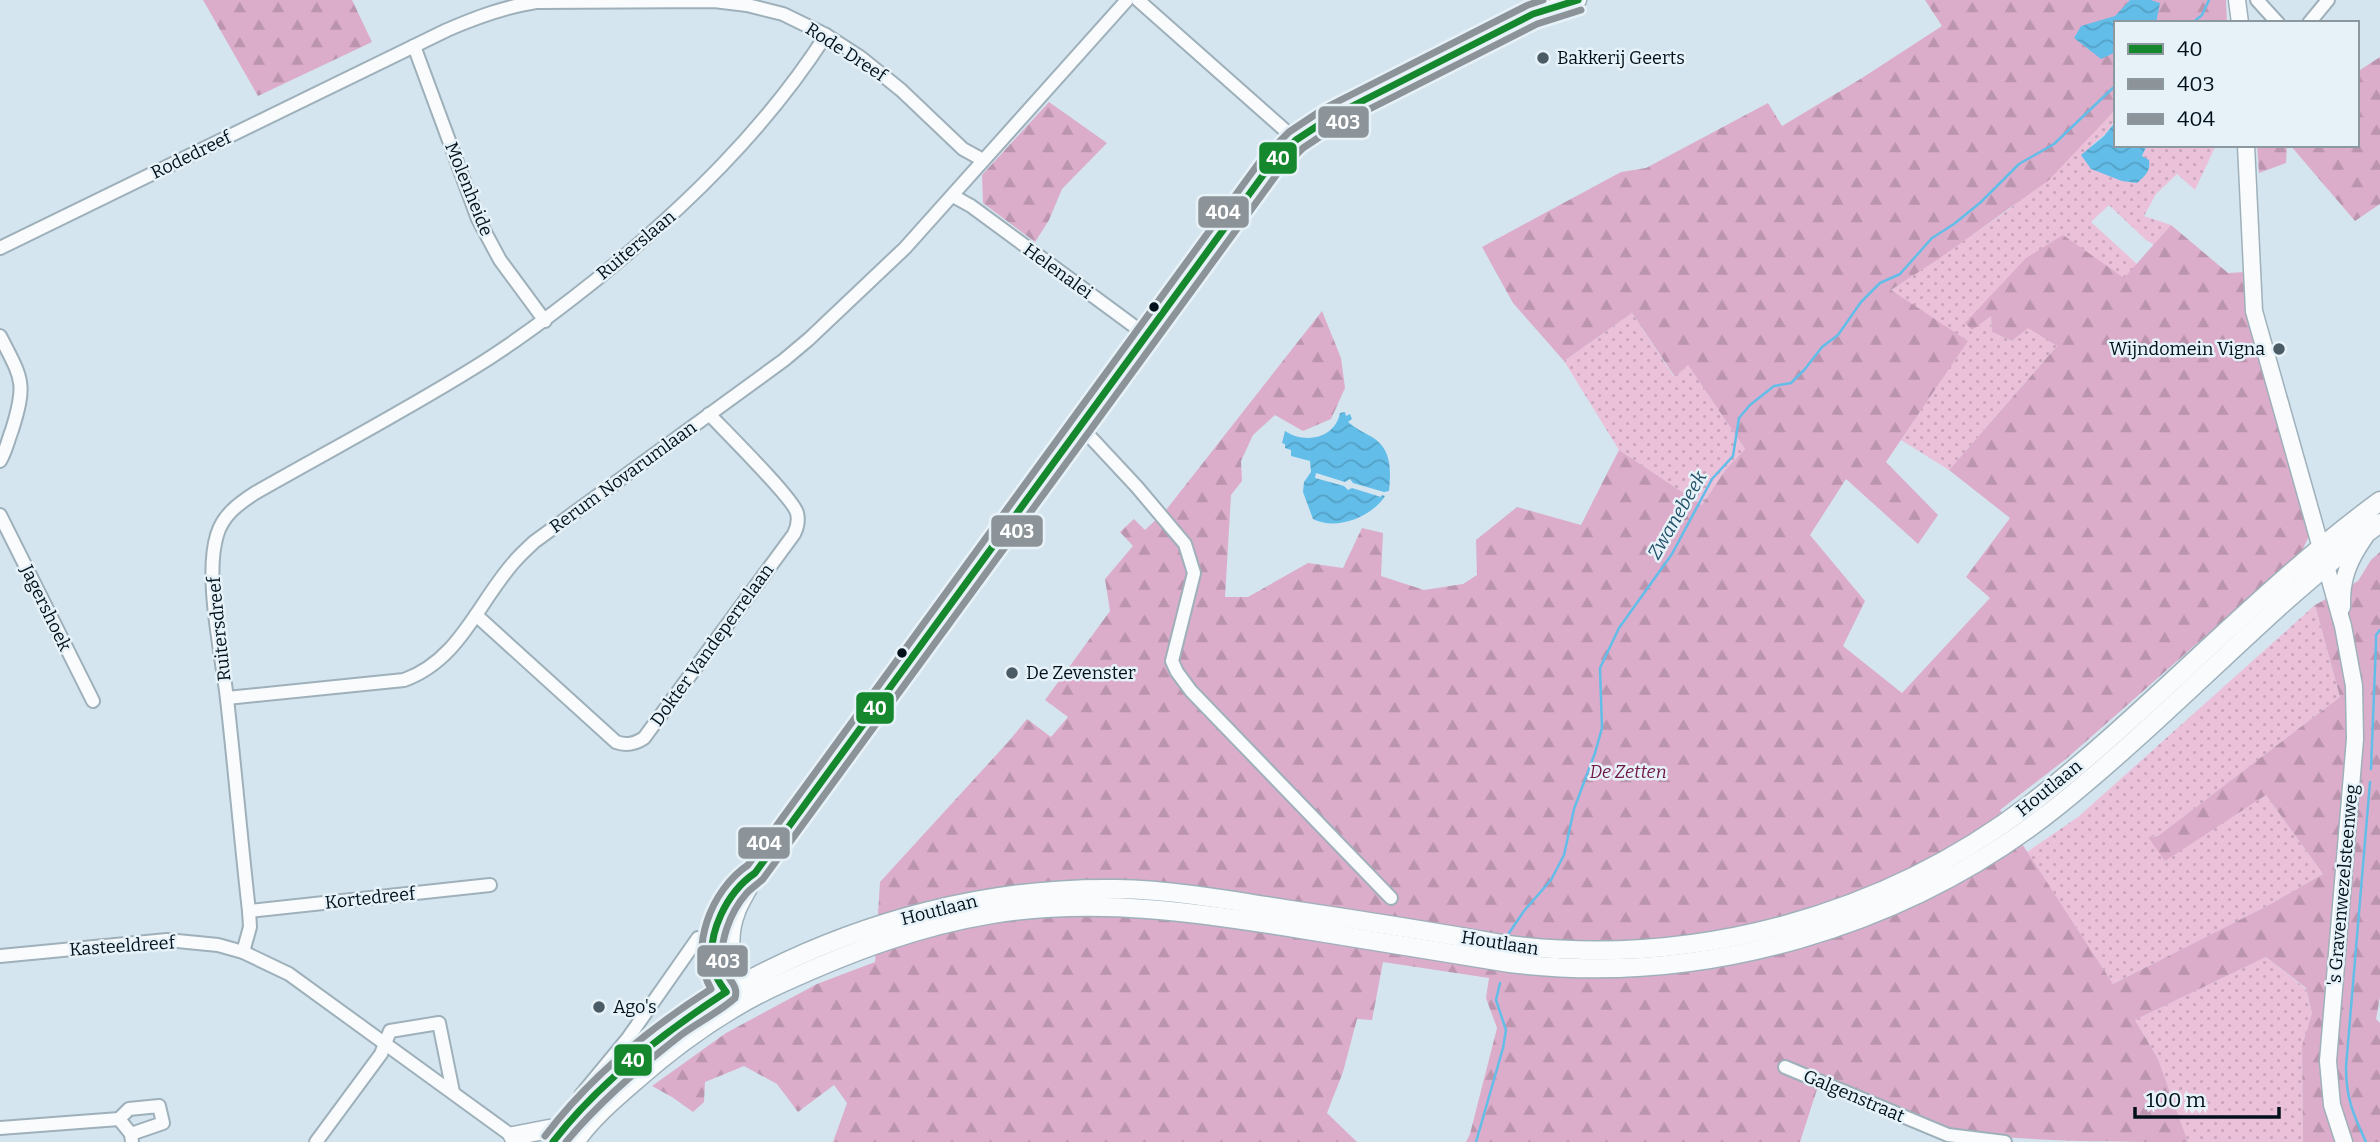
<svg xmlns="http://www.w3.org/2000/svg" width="2380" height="1142" viewBox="0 0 2380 1142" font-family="Bitter,serif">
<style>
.grass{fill:url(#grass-dots)}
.forest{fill:url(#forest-firs)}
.water{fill:url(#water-waves)}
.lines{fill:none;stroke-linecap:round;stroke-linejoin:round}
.stream{stroke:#62bde8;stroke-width:2.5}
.street-casing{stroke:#9eb0ba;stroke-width:16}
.secondary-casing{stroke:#9eb0ba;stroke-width:19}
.primary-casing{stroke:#9eb0ba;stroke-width:21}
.street{stroke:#f9fbfd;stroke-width:12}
.secondary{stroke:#f9fbfd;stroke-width:16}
.primary{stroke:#f9fbfd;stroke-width:18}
.bus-1-casing{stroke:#e7f2f8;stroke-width:12}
.bus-2-casing{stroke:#e7f2f8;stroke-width:12}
.bus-3-casing{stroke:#e7f2f8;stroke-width:12}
.bus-1{stroke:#15882e;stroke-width:7}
.bus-2{stroke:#8c9499;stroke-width:7}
.bus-3{stroke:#8c9499;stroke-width:7}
.poi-dot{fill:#4a5b66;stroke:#e7f2f8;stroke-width:2.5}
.bus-dot{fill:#00111c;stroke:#e7f2f8;stroke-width:2.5}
.labels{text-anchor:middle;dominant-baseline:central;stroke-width:5;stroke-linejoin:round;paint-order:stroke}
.street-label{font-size:18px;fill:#00111c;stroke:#e7f2f8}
.poi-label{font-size:18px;fill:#00111c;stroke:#e7f2f8;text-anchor:start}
.park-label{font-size:18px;font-style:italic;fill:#701745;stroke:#e7f2f8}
.water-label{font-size:19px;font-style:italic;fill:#225169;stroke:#e7f2f8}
.line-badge{stroke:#e7f2f8;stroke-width:2.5}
.badge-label{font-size:19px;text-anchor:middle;font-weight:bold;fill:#fff}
</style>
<defs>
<pattern id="grass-dots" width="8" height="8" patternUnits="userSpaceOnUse" patternTransform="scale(1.75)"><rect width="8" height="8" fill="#ebc1da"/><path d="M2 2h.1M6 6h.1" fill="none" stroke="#c8a5ba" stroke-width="1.8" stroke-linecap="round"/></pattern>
<pattern id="forest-firs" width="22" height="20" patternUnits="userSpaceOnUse" patternTransform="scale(1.75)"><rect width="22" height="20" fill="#dcadca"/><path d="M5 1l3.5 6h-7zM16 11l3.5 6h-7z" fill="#bb94ad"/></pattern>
<pattern id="water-waves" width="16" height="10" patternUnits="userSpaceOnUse" patternTransform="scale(1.75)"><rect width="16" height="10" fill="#62bde8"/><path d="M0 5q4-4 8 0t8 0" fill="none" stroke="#53a1c6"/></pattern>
</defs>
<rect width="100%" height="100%" fill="#d4e5f0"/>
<g class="grass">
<path d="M2116,109c0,17 -11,26 -24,36l-1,24 12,4 39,-17 5,-11h69l-21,45 -18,-16 -21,20 -12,22 27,9 -17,20 -8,-5 -37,-35 -18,17 46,42 -13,15 -133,37 1,16 20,9 16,-14 29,19 -108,124 -48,-30 66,-99 -77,-50 120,-82z"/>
<path d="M1632,313l42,64 14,-12 57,84 -19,20 -24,36 -83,-55 -55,-89z"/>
<path d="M2315,605l25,92 -182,139 -9,1 16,23 101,-65 57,79 -56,32 -154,78 -86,-132 51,-35z"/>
<path d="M2266,957l40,32 6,24 -10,33 1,96h-115l-30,-83 -23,-39z"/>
</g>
<g class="forest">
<path d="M203,0h149l20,42 -114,54z"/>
<path d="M1925,0h301l1,23h-111v86l-67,71 -109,78 -49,32 77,51 -82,121 52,53 -20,29 -72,-65 -36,56 55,66 -22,45 59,47 88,-95 -24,-21 44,-59 -61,-48 108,-124 -29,-18 -16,13 -20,-9 -1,-16 -19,14 -7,-7 61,-65 37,-23 61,43 47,-53 57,48 18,-1 26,124 37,140 -7,15 -236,208 -66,51 113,174 154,-78 56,-32 -57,-79 -101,66 -17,-24 10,-1 182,-139 -25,-92 43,-24 13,-21 9,-8v445l-4,22 4,4v119h-77l-1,-96 10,-33 -6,-25 -40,-31 -131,63 23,39 30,83c-79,0 -161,0 -239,-11l-128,-54 -21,65h-334l4,-8 27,-106 -11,-30 3,-20 -106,-16 -11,58 -15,-1 -14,53 -16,41 30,29h-524l14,-39 -13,-18 -36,27 -21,-28 -33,-18 -39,16 -1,20 -11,10 -21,-15 -20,-11 74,-53 91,-49 58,-22 5,-80 129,-141 18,-22 24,18 17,-20 -23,-17 65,-89 -5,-32 28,-33 -13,-14 14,-13 11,11 21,-20 156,-199 19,47 4,30 -14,31 -28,12 -28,-16 -22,20 -12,26 1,20 -11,14 -6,102h23l60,-34 35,5 19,-40 21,5 -2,43 43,14 39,-6 14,-9 -1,-35 41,-33 64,18 38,-75 83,55 24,-36 19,-20 -57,-84 -13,12 -43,-64 -68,48 -51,-58 -31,-56 139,-75 25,-4 122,-65 14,23 80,-48 80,-52z"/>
<path d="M2380,57v147l-25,17 -65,-76h67v-73z"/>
<path d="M1049,102l58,41 -45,46 -13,31 -14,22 -52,-39 -1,-28z"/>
<path d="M2257,145h30l-1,18 -27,10z"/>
</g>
<g class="water">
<path d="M2130,0h21l9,3 -4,20h-40v29l-15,7 -27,-21 7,-12 34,-10z"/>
<path d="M2116,121v24h31l-5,11 7,4c2,11 -4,16 -12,23l-15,-2 -31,-12 -10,-14 23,-19z"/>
<path d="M1345,412l1,4 4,-2 2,5 -4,3c7,6 15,10 24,15 20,12 19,33 17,54l-5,1 -31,-9 -3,-4 -5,3 -29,-9 -1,5 29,8 4,4 4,-2 29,9 1,-2 3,1c-13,21 -49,35 -72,23l-10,-27 1,-10 7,-10 -1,-11 -19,-5v-6l-6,-2v-4l-3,-1 3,-12c19,13 50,8 55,-18z"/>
</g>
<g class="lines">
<g class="stream">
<path d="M2192,23l10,-8 7,-15"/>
<path d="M2371,769l5,-126v-8l4,-5"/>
<path d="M1509,933l15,-22 27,-31 13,-25 10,-46 21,-56 7,-25 -2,-60 19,-40 53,-74 40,-75 21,-23 6,-38 11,-13 24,-19 17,-3 14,-14 17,-22 16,-12 23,-33 19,-19 20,-9 32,-36 22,-14 27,-22 38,-38 35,-20 62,-59"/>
<path d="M1476,1142l27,-94 3,-18 -10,-30 4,-17"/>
<path d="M2366,1142c-13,-28 -20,-44 -20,-75l24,-285"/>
</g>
<defs>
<g id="street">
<path d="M1138,0l158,140"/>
<path d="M2257,0l21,23"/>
<path d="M2309,23l19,-23"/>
<path d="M414,46l64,173 22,41 45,61"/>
<path d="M953,196l18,10 175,129"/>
<path d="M0,248l447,-218c30,-13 57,-23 89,-28l178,-1 33,4 36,9 43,21 34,22 41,33 62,59 20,11"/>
<path d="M0,336c22,43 27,46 12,94 -4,10 -6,21 -12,31"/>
<path d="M1081,427l56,60 48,57 9,29 -22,88 5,11 14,19 200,207"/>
<path d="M0,515l93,186"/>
<path d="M476,615l140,127c11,4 19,2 28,-4l150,-204c3,-6 5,-13 3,-21 -4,-15 -73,-83 -88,-99"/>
<path d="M227,698l177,-18c56,-20 74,-78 111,-119 6,-7 13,-13 19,-19l250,-182 25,-21 96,-91 222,-248"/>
<path d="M249,911l241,-26"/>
<path d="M243,952l7,-25 -1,-16c-8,-70 -14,-141 -22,-212 -5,-45 -23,-121 -10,-164 6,-20 21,-31 38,-42 72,-41 146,-80 217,-124 44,-27 85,-58 125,-90 87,-71 168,-149 229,-244"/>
<path d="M0,956l167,-16 51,5 25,7 46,22 230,167"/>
<path d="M1785,1067l163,68 57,7"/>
<path d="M581,1095l47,-57 70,-100 17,1"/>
<path d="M119,1119l10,-10 30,-3 4,17 -32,11"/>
<path d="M0,1128l119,-9 12,15 1,8"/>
<path d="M316,1142l65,-88 9,-23 49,-8 14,69"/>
</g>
<g id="secondary">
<path d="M2237,0l3,23"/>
<path d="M2246,145l8,166 89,315 11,60 1,53 -27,322 4,44 12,37"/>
<path d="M2342,607c-1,-29 7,-47 23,-70"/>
<path d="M746,997c-13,-26 -20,-57 -9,-85 5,-14 15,-25 18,-39l514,-706 27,-27 35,-23 202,-103 45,-14"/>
<path d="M733,1004c-6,-11 -15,-22 -19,-34 -8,-24 13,-83 36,-95"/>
</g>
<g id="primary">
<path d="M513,1136l36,-7h13"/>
<path d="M553,1142c13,-19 30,-34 47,-50 46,-45 95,-83 151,-113 112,-59 239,-92 365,-90 57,1 113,11 168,20 75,11 150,23 224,36 184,23 376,-28 524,-142 121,-94 224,-211 348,-302"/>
<path d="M575,1142c16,-23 38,-42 59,-60 45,-40 92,-74 148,-99 68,-31 136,-57 210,-69 106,-17 211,-1 315,16 68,11 135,22 203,33 192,24 398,-36 549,-158 78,-63 149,-134 223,-201 32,-28 64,-56 98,-81"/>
</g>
</defs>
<use href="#street" class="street-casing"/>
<use href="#secondary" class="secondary-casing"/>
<use href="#primary" class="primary-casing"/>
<use href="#street" class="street"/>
<use href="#secondary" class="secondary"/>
<use href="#primary" class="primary"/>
<defs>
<g id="bus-1">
<path d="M726,992c-5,-7 -11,-15 -13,-24 -7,-34 14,-76 42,-95l514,-706 27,-27 35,-23 202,-103 45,-14"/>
<path d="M553,1142c46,-60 110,-109 173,-150"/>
</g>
<path id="bus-2" d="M566,1142c33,-40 74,-75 115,-107 18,-13 38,-23 54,-37 4,-13 -8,-19 -11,-30 -7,-24 7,-57 22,-74 5,-6 12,-10 17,-15l514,-705 26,-26 33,-22 201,-102 44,-14"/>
<path id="bus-3" d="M545,1136c44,-58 105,-108 166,-147 -23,-40 0,-99 37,-124l513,-705 28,-28 36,-24 203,-103 15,-5"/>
</defs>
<use href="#bus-1" class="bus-1-casing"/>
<use href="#bus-2" class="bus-2-casing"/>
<use href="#bus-3" class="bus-3-casing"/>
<use href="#bus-1" class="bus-1"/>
<use href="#bus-2" class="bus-2"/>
<use href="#bus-3" class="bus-3"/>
</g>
<g class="poi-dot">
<circle cx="1543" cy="58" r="7"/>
<circle cx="2279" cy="349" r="7"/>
<circle cx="1012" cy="673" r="7"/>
<circle cx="599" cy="1007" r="7"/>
</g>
<g class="bus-dot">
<circle cx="1154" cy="307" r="6"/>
<circle cx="902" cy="653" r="6"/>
</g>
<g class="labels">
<g class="street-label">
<text transform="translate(846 52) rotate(33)">Rode Dreef</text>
<text transform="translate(191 155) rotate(-26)">Rodedreef</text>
<text transform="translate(469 189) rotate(68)">Molenheide</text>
<text transform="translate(636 245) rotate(-40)">Ruiterslaan</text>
<text transform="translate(1058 271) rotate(36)">Helenalei</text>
<text transform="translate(623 477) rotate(-36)">Rerum Novarumlaan</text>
<text transform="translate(46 608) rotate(64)">Jagershoek</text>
<text transform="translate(219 629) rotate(-96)">Ruitersdreef</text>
<text transform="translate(712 645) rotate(-54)">Dokter Vandeperrelaan</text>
<text transform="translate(2049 788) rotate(-39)">Houtlaan</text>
<text transform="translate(2343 885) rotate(-85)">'s Gravenwezelsteenweg</text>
<text transform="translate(370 898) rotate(-6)">Kortedreef</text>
<text transform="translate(939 910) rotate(-14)">Houtlaan</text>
<text transform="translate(1500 943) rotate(9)">Houtlaan</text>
<text transform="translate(122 946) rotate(-4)">Kasteeldreef</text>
<text transform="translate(1854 1096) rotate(23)">Galgenstraat</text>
</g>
<g class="poi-label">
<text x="1557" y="58">Bakkerij Geerts</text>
<text x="2265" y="349" text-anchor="end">Wijndomein Vigna</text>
<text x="1026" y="673">De Zevenster</text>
<text x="613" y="1007">Ago's</text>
</g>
<g class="park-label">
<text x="1628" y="772">De Zetten</text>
</g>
<g class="water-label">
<text transform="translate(1677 515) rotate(-60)">Zwanebeek</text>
</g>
</g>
<g class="line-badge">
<rect x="1317" y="105" width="53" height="34" rx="7" fill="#8c9499"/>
<rect x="1258" y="141" width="40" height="34" rx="7" fill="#15882e"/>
<rect x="1197" y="195" width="53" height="34" rx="7" fill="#8c9499"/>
<rect x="990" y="514" width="54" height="34" rx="7" fill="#8c9499"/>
<rect x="855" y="691" width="40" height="34" rx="7" fill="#15882e"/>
<rect x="737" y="826" width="54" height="34" rx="7" fill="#8c9499"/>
<rect x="696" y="944" width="53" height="34" rx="7" fill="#8c9499"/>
<rect x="613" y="1043" width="40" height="34" rx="7" fill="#15882e"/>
</g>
<g class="badge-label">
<text x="1343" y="129">403</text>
<text x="1278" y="165">40</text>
<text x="1223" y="219">404</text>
<text x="1017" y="538">403</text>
<text x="875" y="715">40</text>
<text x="764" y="850">404</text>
<text x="723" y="968">403</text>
<text x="633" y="1067">40</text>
</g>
<rect x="2114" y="21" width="245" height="126" fill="#e7f2f8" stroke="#8b98a0" stroke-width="2"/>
<rect x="2128" y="44" width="35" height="10" fill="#15882e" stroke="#8b98a0" stroke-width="2"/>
<text x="2177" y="56" font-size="21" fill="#00111c">40</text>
<rect x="2128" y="79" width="35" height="10" fill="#8c9499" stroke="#8b98a0" stroke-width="2"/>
<text x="2177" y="91" font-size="21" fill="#00111c">403</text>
<rect x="2128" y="114" width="35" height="10" fill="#8c9499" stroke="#8b98a0" stroke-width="2"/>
<text x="2177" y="126" font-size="21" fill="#00111c">404</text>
<path d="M2135 1107v10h144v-10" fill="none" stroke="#00111c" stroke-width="3.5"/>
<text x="2146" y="1107" font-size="21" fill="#00111c" stroke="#e7f2f8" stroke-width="5" paint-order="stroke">100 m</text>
</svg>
